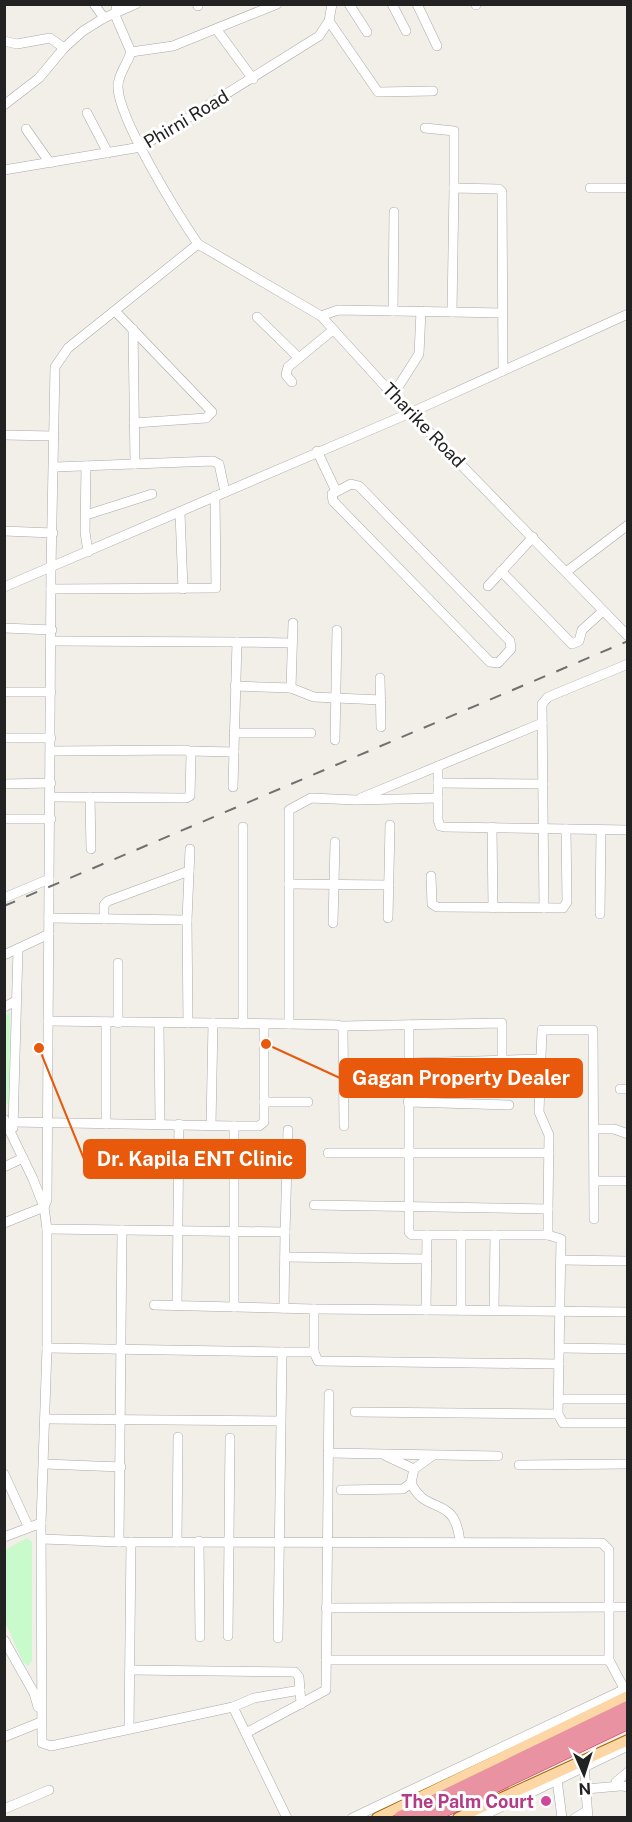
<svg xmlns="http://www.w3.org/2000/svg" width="632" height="1822" viewBox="0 0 632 1822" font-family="'Public Sans',sans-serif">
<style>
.park{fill:#c8facc}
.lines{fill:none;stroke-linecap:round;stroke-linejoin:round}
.minor-casing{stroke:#a9a9a9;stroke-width:10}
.major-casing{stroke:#a06b00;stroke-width:12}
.highway-casing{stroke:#dc2a67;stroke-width:15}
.minor{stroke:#fff;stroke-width:9}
.major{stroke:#fcd6a4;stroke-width:10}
.highway{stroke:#e892a2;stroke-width:14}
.rail{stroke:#707070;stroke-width:2;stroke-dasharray:12 12;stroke-linecap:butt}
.hotel-dot{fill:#d1479c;stroke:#fff;stroke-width:2}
.labels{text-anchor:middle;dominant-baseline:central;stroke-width:6;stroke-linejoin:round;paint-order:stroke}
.street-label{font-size:18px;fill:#222;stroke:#fff}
.hotel-label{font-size:18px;font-weight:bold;fill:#b23c85;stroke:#fff;text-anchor:end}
.leader{fill:none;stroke:#e8590c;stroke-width:2}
.callout-dot{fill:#e8590c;stroke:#fff;stroke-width:2}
.callout{fill:#e8590c;stroke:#e8590c;stroke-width:2}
.callout-label{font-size:20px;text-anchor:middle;font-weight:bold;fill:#fff}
</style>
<rect width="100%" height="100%" fill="#f2efe9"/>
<g class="park">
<path d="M10,1013l-1,95 -4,-9 -1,-84z"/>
<path d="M27,1538l5,4v119l-4,5 -5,-4 -18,-40v-72z"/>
</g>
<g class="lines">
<defs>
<g id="minor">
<path d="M94,4l10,14"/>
<path d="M197,4l1,2"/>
<path d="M349,4l18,28"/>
<path d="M392,4l14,27"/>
<path d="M417,4l20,42"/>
<path d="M476,4v1"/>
<path d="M329,21l49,71 55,-1"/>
<path d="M217,30l36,49"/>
<path d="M4,41l13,3 33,-6 14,10"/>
<path d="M131,52l42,-6 104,-42"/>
<path d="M4,105l35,-27 25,-30 19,-17 21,-13 32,-14"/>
<path d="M87,113l21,40"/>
<path d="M425,128l29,3v57"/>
<path d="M26,129l24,34"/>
<path d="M4,170l137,-23 178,-111 10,-15 3,-17"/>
<path d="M590,188h38"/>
<path d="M198,244l123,72 72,79 235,241"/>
<path d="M115,311l97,101 -6,6 -72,5"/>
<path d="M393,311l1,-99"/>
<path d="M501,313l-49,-1 2,-124 45,1 3,3 1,179"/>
<path d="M321,316l17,-6 114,2"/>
<path d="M257,317l42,41"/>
<path d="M133,329l2,135"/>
<path d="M292,382l-6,-7 2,-8 45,-37"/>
<path d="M393,395l26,-41 2,-43"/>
<path d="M4,435l50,1"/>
<path d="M317,451l19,40"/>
<path d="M86,466l-1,66 3,20"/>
<path d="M55,467l158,-6 6,3 6,28"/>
<path d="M351,484l8,2 151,155 1,8 -13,14 -8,-1 -157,-161 -1,-7z"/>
<path d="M180,513l3,76"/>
<path d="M86,515l66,-21"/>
<path d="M4,531l49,2"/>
<path d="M501,571l71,73 7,-3 3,-11 21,-19"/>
<path d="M566,572l62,-47"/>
<path d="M488,586l45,-49"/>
<path d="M4,587l406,-174 218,-99"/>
<path d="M51,589l165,-1 -1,-92"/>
<path d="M4,628l48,2"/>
<path d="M52,641l185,1"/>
<path d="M380,678l1,49"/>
<path d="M235,686l56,2 2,-65"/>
<path d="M291,688l23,9 67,3"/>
<path d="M4,692h47"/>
<path d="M234,733h77"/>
<path d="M4,738h47"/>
<path d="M335,740l2,-110"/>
<path d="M51,751l136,-1 4,4 -1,42 -4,2 -135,-1"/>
<path d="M190,751l44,1"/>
<path d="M438,766v54l2,6 4,1 184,3"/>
<path d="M438,783l105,1"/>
<path d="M4,784l47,-1"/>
<path d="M233,787l4,-145 55,1"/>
<path d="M90,797l1,52"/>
<path d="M361,798l181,-75"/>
<path d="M4,819h47"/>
<path d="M492,827l1,81"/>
<path d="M431,876l1,28 5,3 126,1 4,-6 -1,-73"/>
<path d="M289,884l100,1"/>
<path d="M4,898l45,-19"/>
<path d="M544,908l-2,-204 6,-7 80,-33"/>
<path d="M600,914l1,-84"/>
<path d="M49,918l138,2"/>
<path d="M388,918l2,-93"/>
<path d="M104,919v-14l4,-4 81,-30"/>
<path d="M333,923l2,-81"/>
<path d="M4,955l45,-21"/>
<path d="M118,963v60"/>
<path d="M4,1007l12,-6"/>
<path d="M48,1021l241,3"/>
<path d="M159,1023l1,100"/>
<path d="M188,1023l-1,-103 3,-71"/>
<path d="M243,1024v-197"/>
<path d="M342,1026l160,-3v37"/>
<path d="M409,1063l131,-4"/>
<path d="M620,1089h8"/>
<path d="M264,1102h44"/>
<path d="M408,1102l101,3"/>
<path d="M4,1119l29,60 11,28 3,22v119l-6,175 1,220 9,3 182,-39 54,111"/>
<path d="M13,1122l221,4v181"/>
<path d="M106,1124v-102"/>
<path d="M211,1125l2,-102"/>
<path d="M234,1126h25l5,-4v-98"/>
<path d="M344,1126l-1,-98 -5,-3 -49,-1v-214l22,-12 45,2 82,-2"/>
<path d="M13,1128l5,-179"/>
<path d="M595,1129h19l14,5"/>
<path d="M328,1153h221"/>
<path d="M4,1167l19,-9"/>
<path d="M595,1181h33"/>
<path d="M314,1205l234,4v26"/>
<path d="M548,1209l1,-74 -10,-23 3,-82h51l1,189"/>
<path d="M4,1223l40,-16 3,-7 4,-632 4,-201 13,-19 130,-104c-19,-28 -81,-127 -80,-158 0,-12 10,-23 13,-34l-16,-37 2,-11"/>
<path d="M47,1229l238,3 3,-102"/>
<path d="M285,1257l142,2"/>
<path d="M561,1260l67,1"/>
<path d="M154,1305l160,4v43l4,9 241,3"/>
<path d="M177,1305l2,-181"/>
<path d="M284,1308l1,-76"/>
<path d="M314,1309l314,3"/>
<path d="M426,1310l1,-75"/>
<path d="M461,1310v-75"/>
<path d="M494,1310l1,-75"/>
<path d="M47,1348l235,4 -4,286"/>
<path d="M560,1348l68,1"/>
<path d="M282,1352h32"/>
<path d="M558,1399h70"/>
<path d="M355,1412l203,2 3,-175 -13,-4h-136l-3,-3v-207"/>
<path d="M558,1414l5,9h65"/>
<path d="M45,1419l235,2"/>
<path d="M328,1453l170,3"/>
<path d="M386,1456l28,13"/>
<path d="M432,1456l-18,13 -3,14c16,34 44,10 49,59"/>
<path d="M45,1464l76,3"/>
<path d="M519,1465l109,-1"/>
<path d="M4,1474l24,52"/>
<path d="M341,1490l62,-1 8,-6"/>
<path d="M4,1537l37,-14"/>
<path d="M42,1539l77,3 483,1 7,7v110h-283"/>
<path d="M199,1541l1,96"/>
<path d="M119,1542l3,-312"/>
<path d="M177,1542l1,-105"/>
<path d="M326,1608l302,-1"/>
<path d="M228,1636l2,-198"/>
<path d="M4,1640l30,53 4,14"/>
<path d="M609,1660l17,32"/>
<path d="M130,1670l165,2 4,5 2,27"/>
<path d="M233,1707l21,-9 46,-8"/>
<path d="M129,1729l2,-187"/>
<path d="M246,1733l80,-43 3,-296"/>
<path d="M4,1737l37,-15"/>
<path d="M584,1763l4,55"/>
<path d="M628,1772l-12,10 1,3 11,2"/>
<path d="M557,1780l5,38"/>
<path d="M586,1789l34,-3"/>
<path d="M4,1809l45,-19"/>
<path d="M352,1818l273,-129"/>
<path d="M478,1818l150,-72"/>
<path d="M575,1818l12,-7"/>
</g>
<g id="major">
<path d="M377,1818l251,-122"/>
<path d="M458,1818l170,-78"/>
</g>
<g id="highway">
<path d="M401,1818l227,-110"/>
<path d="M427,1818l201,-96"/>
</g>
</defs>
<use href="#minor" class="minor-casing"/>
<use href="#major" class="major-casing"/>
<use href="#highway" class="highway-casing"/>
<use href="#minor" class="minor"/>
<use href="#major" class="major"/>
<use href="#highway" class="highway"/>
<path class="rail" d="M4,906l624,-265"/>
</g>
<circle class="hotel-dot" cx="546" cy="1801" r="6"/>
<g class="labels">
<g class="street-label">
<text transform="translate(186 119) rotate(-31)">Phirni Road</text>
<text transform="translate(424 425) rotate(46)">Tharike Road</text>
</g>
<g class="hotel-label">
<text x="534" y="1801">The Palm Court</text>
</g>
</g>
<path class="leader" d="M266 1044L340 1078M39 1048L84 1159"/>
<g class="callout-dot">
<circle cx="266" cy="1044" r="6"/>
<circle cx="39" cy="1048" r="6"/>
</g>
<g class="callout">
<rect x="340" y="1059" width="242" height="38" rx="6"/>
<rect x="84" y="1140" width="221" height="38" rx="6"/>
</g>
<g class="callout-label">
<text x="461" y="1085">Gagan Property Dealer</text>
<text x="195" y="1166">Dr. Kapila ENT Clinic</text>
</g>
<rect width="632" height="1822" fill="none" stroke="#222222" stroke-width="12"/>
<g transform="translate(584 1774) rotate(177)" stroke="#ffffff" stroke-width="4.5" paint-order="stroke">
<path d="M0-4.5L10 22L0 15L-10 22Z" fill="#222222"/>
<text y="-9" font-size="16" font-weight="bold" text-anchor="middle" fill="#222222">N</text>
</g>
</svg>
